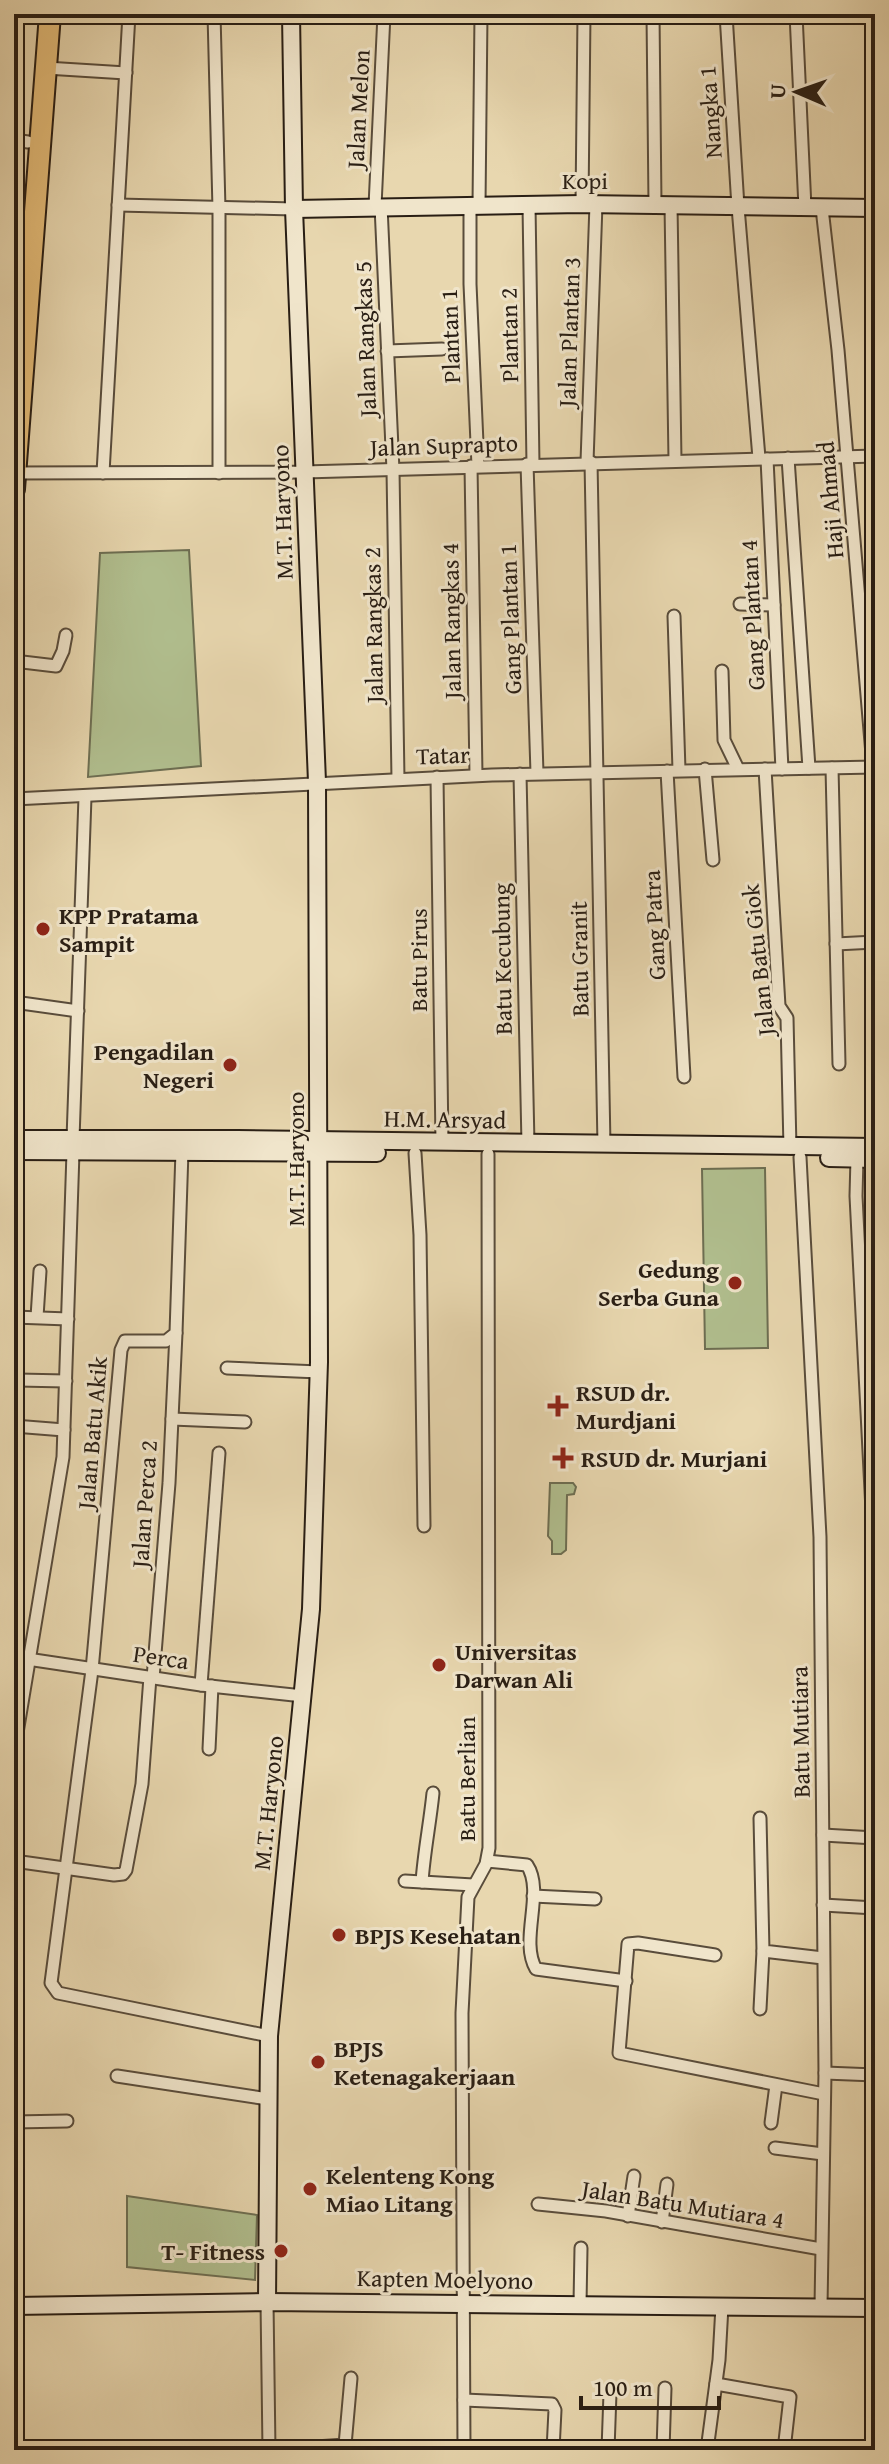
<svg xmlns="http://www.w3.org/2000/svg" width="889" height="2464" viewBox="0 0 889 2464" font-family="'Gentium Book Plus',serif">
<style>
.green{fill:#b1bf8f;stroke:#6d6e52;stroke-width:2}
.lines{fill:none;stroke-linecap:round;stroke-linejoin:round}
.street-casing{stroke:#594c3b;stroke-width:15}
.secondary-casing{stroke:#291e14;stroke-width:20}
.highway-casing{stroke:#291e14;stroke-width:24}
.street{stroke:#f0e5cb;stroke-width:11}
.secondary{stroke:#f0e5cb;stroke-width:16}
.highway{stroke:#e4bc78;stroke-width:20}
.poi-dot{fill:#8f2418;stroke:#f0e5cb;stroke-width:3}
.labels{text-anchor:middle;dominant-baseline:central;stroke-width:6;stroke-linejoin:round;paint-order:stroke}
.street-label{font-size:24px;fill:#291e14;stroke:#f0e5cb}
.poi-label{font-size:24px;font-weight:bold;fill:#291e14;stroke:#f0e5cb;text-anchor:start}
</style>
<rect width="100%" height="100%" fill="#e8d7af"/>
<filter id="stains"><feTurbulence type="fractalNoise" baseFrequency=".0025" numOctaves="4"/><feColorMatrix values="0 0 0 0 .2 0 0 0 0 .09 0 0 0 0 .02 0 0 0 .5 -.17"/></filter>
<radialGradient id="worn" r=".72"><stop offset=".6" stop-color="#630" stop-opacity="0"/><stop offset="1" stop-color="#630" stop-opacity=".3"/></radialGradient>
<g class="green">
<path d="M189,550l12,216 -113,11 12,-224z"/>
<path d="M765,1168l3,180 -63,1 -3,-180z"/>
<path d="M550,1483h23l3,4 -2,7 -7,1 -1,55 -5,4h-9v-13l-4,-5z"/>
<path d="M127,2196l130,19 -2,65 -128,-13z"/>
</g>
<g class="lines">
<defs>
<g id="street">
<path d="M214,14l5,195v264"/>
<path d="M653,14l2,190"/>
<path d="M726,14l12,193 21,251"/>
<path d="M796,14l9,194"/>
<path d="M46,68l80,5"/>
<path d="M14,140l14,2"/>
<path d="M582,204l2,-190"/>
<path d="M118,205l176,4"/>
<path d="M470,205v79l8,182"/>
<path d="M479,205l2,-191"/>
<path d="M529,205l4,259"/>
<path d="M671,205l4,255"/>
<path d="M375,206l9,-192"/>
<path d="M381,206l12,264 5,309"/>
<path d="M822,208l16,142 37,440"/>
<path d="M387,351l55,-2"/>
<path d="M788,458l21,310"/>
<path d="M767,459l15,310"/>
<path d="M587,462l9,-258"/>
<path d="M591,462l13,683"/>
<path d="M527,464l10,309"/>
<path d="M471,466l5,309"/>
<path d="M14,473l290,-1 571,-16"/>
<path d="M103,473l26,-459"/>
<path d="M740,604l34,1"/>
<path d="M674,616l5,154"/>
<path d="M14,661l42,5 7,-15 3,-16"/>
<path d="M722,671l2,69 14,29"/>
<path d="M832,768l7,296"/>
<path d="M705,769l8,91"/>
<path d="M765,769l14,237 8,12 3,130"/>
<path d="M667,771l17,306"/>
<path d="M520,774l8,370"/>
<path d="M437,777l5,366"/>
<path d="M14,799l478,-24 383,-8"/>
<path d="M836,944l39,-2"/>
<path d="M14,1002l64,9"/>
<path d="M73,1139l12,-342"/>
<path d="M182,1151l-6,182 -10,8h-41l-4,9 -29,320 -41,313 7,10 211,43"/>
<path d="M415,1153l5,82 4,291"/>
<path d="M800,1157l20,380 5,536 -4,233"/>
<path d="M857,1158l-1,38 19,373"/>
<path d="M14,1317l54,2"/>
<path d="M37,1317l3,-46"/>
<path d="M227,1368l92,4"/>
<path d="M18,1380l48,1"/>
<path d="M172,1419l73,3"/>
<path d="M14,1426l50,4"/>
<path d="M14,1657l187,28 102,11"/>
<path d="M153,1678l16,-195 7,-150"/>
<path d="M201,1685l18,-232"/>
<path d="M209,1749l3,-63"/>
<path d="M14,1751l49,-294 10,-305"/>
<path d="M760,1818l3,133 60,7"/>
<path d="M823,1835l52,3"/>
<path d="M14,1861l100,14 9,-1 3,-4 16,-86 8,-107"/>
<path d="M487,1861l40,4c18,27 -8,75 9,104l90,12"/>
<path d="M405,1881l68,4"/>
<path d="M422,1882c2,-30 8,-59 11,-89"/>
<path d="M533,1896l62,3"/>
<path d="M823,1905l52,3"/>
<path d="M715,1955l-77,-12 -10,1 -9,109 205,41"/>
<path d="M760,2009l3,-58"/>
<path d="M825,2073l50,2"/>
<path d="M117,2076l151,23"/>
<path d="M14,2122l53,-1"/>
<path d="M771,2123l5,-38"/>
<path d="M775,2148l48,6"/>
<path d="M538,2204l68,7 215,38"/>
<path d="M628,2216l6,-40"/>
<path d="M662,2222l5,-38"/>
<path d="M267,2302l2,148"/>
<path d="M580,2304l1,-56"/>
<path d="M716,2384l74,13 -6,53"/>
<path d="M464,2400l88,4 3,6 -2,40"/>
<path d="M272,2450l73,-5 6,-67"/>
<path d="M464,2450l-2,-437 6,-116 18,-33 3,-16 -1,-694"/>
<path d="M608,2450l2,-57"/>
<path d="M663,2450l2,-62"/>
<path d="M707,2450l12,-90 3,-54"/>
</g>
<g id="secondary">
<path d="M294,209l288,-5 293,4"/>
<path d="M14,256l5,1"/>
<path d="M14,1139h223l638,8"/>
<path d="M14,1151l363,2"/>
<path d="M829,1158l46,1"/>
<path d="M267,2302l2,-266 42,-427 8,-247 -2,-580 -23,-573 -3,-195"/>
<path d="M14,2306l253,-4 608,6"/>
</g>
<path id="highway" d="M14,489l36,-475"/>
</defs>
<use href="#street" class="street-casing"/>
<use href="#secondary" class="secondary-casing"/>
<use href="#highway" class="highway-casing"/>
<use href="#street" class="street"/>
<use href="#secondary" class="secondary"/>
<use href="#highway" class="highway"/>
</g>
<g class="poi-dot">
<circle cx="43" cy="929" r="8"/>
<circle cx="230" cy="1065" r="8"/>
<circle cx="735" cy="1283" r="8"/>
<path d="M554 1394h8v8h8v8h-8v8h-8v-8h-8v-8h8z"/>
<path d="M559 1446h8v8h8v8h-8v8h-8v-8h-8v-8h8z"/>
<circle cx="439" cy="1665" r="8"/>
<circle cx="339" cy="1935" r="8"/>
<circle cx="318" cy="2062" r="8"/>
<circle cx="310" cy="2189" r="8"/>
<circle cx="281" cy="2251" r="8"/>
</g>
<g class="labels">
<g class="street-label">
<text transform="translate(358 109) rotate(-87)">Jalan Melon</text>
<text transform="translate(710 112) rotate(-94)">Nangka 1</text>
<text x="585" y="180">Kopi</text>
<text transform="translate(569 332) rotate(-88)">Jalan Plantan 3</text>
<text transform="translate(509 335) rotate(-91)">Plantan 2</text>
<text transform="translate(450 336) rotate(-92)">Plantan 1</text>
<text transform="translate(365 339) rotate(-92)">Jalan Rangkas 5</text>
<text transform="translate(444 445) rotate(-2)">Jalan Suprapto</text>
<text transform="translate(830 500) rotate(-95)">Haji Ahmad</text>
<text transform="translate(282 512) rotate(-92)">M.T. Haryono</text>
<text transform="translate(752 615) rotate(-93)">Gang Plantan 4</text>
<text transform="translate(510 619) rotate(-92)">Gang Plantan 1</text>
<text transform="translate(451 621) rotate(-91)">Jalan Rangkas 4</text>
<text transform="translate(373 625) rotate(-91)">Jalan Rangkas 2</text>
<text transform="translate(443 755) rotate(-2)">Tatar</text>
<text transform="translate(654 925) rotate(-93)">Gang Patra</text>
<text transform="translate(502 959) rotate(-91)">Batu Kecubung</text>
<text transform="translate(579 959) rotate(-91)">Batu Granit</text>
<text transform="translate(418 960) rotate(-90)">Batu Pirus</text>
<text transform="translate(758 960) rotate(-96)">Jalan Batu Giok</text>
<text transform="translate(445 1119) rotate(1)">H.M. Arsyad</text>
<text transform="translate(295 1159) rotate(-90)">M.T. Haryono</text>
<text transform="translate(92 1433) rotate(-85)">Jalan Batu Akik</text>
<text transform="translate(144 1504) rotate(-86)">Jalan Perca 2</text>
<text transform="translate(161 1657) rotate(8)">Perca</text>
<text transform="translate(800 1732) rotate(-91)">Batu Mutiara</text>
<text transform="translate(466 1779) rotate(-90)">Batu Berlian</text>
<text transform="translate(268 1803) rotate(-84)">M.T. Haryono</text>
<text transform="translate(683 2204) rotate(9)">Jalan Batu Mutiara 4</text>
<text transform="translate(445 2279) rotate(1)">Kapten Moelyono</text>
</g>
<g class="poi-label">
<text x="59" y="915">KPP Pratama<tspan x="59" dy="28">Sampit</tspan></text>
<text x="214" y="1051" text-anchor="end">Pengadilan<tspan x="214" dy="28">Negeri</tspan></text>
<text x="719" y="1269" text-anchor="end">Gedung<tspan x="719" dy="28">Serba Guna</tspan></text>
<text x="576" y="1392">RSUD dr.<tspan x="576" dy="28">Murdjani</tspan></text>
<text x="581" y="1458">RSUD dr. Murjani</text>
<text x="455" y="1651">Universitas<tspan x="455" dy="28">Darwan Ali</tspan></text>
<text x="355" y="1935">BPJS Kesehatan</text>
<text x="334" y="2048">BPJS<tspan x="334" dy="28">Ketenagakerjaan</tspan></text>
<text x="326" y="2175">Kelenteng Kong<tspan x="326" dy="28">Miao Litang</tspan></text>
<text x="265" y="2251" text-anchor="end">T- Fitness</text>
</g>
</g>
<rect width="889" height="2464" fill="none" stroke="#e8d7af" stroke-width="48"/>
<rect x="16" y="16" width="857" height="2432" fill="none" stroke="#291e14" stroke-width="4"/>
<rect x="24" y="24" width="841" height="2416" fill="none" stroke="#291e14" stroke-width="2"/>
<g transform="translate(797 92) rotate(272)" stroke="#f0e5cb" stroke-width="6" paint-order="stroke">
<path d="M0-6L14 30L0 20L-14 30Z" fill="#291e14"/>
<text y="-12" font-size="22" font-weight="bold" text-anchor="middle" fill="#291e14">U</text>
</g>
<path d="M581 2396v12h138v-12" fill="none" stroke="#291e14" stroke-width="4"/>
<text x="593" y="2396" font-size="24" fill="#291e14" stroke="#f0e5cb" stroke-width="6" paint-order="stroke">100 m</text>
<rect width="100%" height="100%" filter="url(#stains)"/>
<rect width="100%" height="100%" fill="url(#worn)"/>
</svg>
